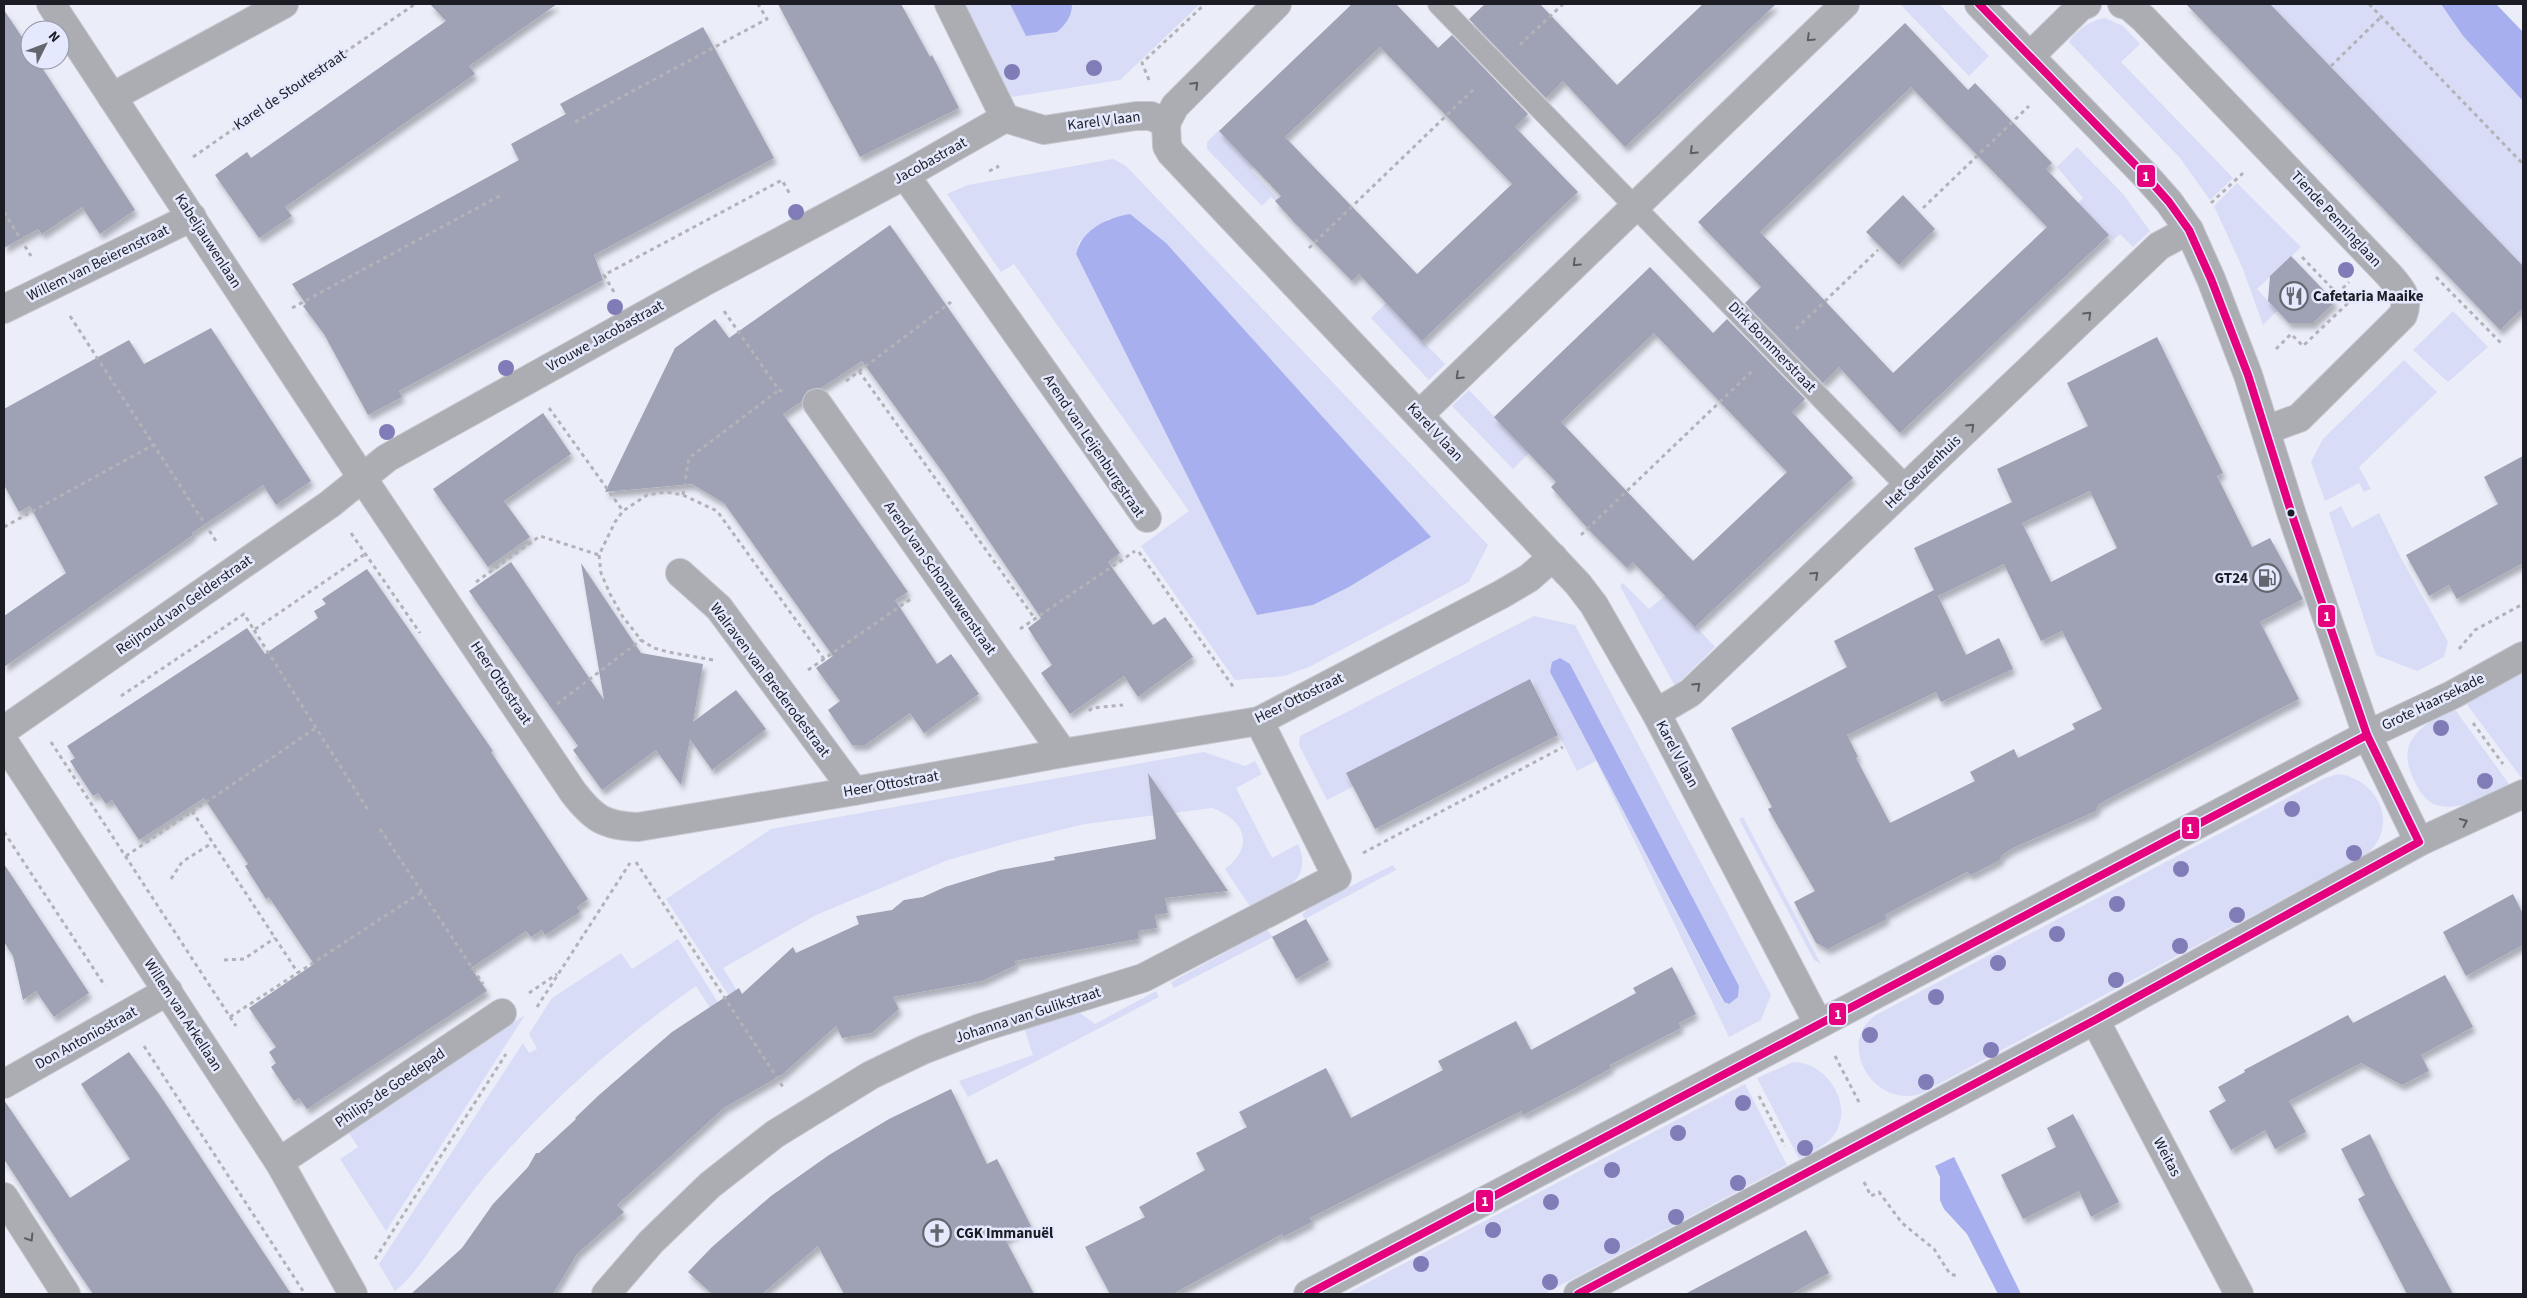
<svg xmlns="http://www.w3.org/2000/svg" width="2527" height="1298" viewBox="0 0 2527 1298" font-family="'Source Sans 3',sans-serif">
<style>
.green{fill:#d8dcf6;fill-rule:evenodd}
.water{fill:#a7afee}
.building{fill:#9fa1b4;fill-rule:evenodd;filter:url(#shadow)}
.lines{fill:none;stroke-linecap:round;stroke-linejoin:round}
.service-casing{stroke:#c7c8d1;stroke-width:22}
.pedestrian-casing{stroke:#c7c8d1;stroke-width:30}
.minor-casing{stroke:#c7c8d1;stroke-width:30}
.tertiary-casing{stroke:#c7c8d1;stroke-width:30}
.path{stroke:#b2b2b8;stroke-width:3;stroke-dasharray:4 4;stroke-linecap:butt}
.service{stroke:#acadb2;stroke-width:20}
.pedestrian{stroke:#acadb2;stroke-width:28}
.minor{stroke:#acadb2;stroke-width:28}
.tertiary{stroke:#acadb2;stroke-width:28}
.bus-1-casing{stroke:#e5e9fe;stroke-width:11}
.bus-1{stroke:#e5007d;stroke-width:8}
.tree{fill:#807cb7}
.oneway{stroke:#5d5e64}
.bus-dot{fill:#1c1d24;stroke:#e5e9fe;stroke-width:2}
.labels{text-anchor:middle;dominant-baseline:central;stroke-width:5;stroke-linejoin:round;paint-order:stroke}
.street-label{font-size:15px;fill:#1c1d24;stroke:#e5e9fe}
.poi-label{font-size:15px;font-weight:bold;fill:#1c1d24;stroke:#e5e9fe;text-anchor:start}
.line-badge{stroke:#e5e9fe;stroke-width:2}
.badge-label{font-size:14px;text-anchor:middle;font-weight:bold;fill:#fff}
</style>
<defs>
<filter id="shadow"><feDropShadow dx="3" dy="5.5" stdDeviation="2.5" flood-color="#0004"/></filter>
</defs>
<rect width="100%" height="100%" fill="#ebedf8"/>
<g class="green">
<path d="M963,4h47l16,32 47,-30 -1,-2h128l-80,76 -108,17 -6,-6z"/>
<path d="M1900,4h39l50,52 -20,20z"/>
<path d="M2270,4h171l22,32 60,65v173z"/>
<path d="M2105,18l18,8 17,18 -19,18 112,116 -23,22 -30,-42 -111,-116c7,-12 22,-22 36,-24z"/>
<path d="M1219,130l35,37 -3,3 27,29 -2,2 -5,-4 -9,9 -55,-57v-7z"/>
<path d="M2077,147l46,47 27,37 -17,16 -13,-13 -7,6 -35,-37 5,-5 -26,-31z"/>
<path d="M1113,159l13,7 362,379 -19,37 -160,85 -25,9 -49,4 -94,-134 48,-35 -175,-247 -13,8 -54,-78 21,-9zM1109,218l322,319 -82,50 -36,18 -56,10 -181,-361 3,-12z"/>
<path d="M2237,183l64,64 -44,42 20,22 -14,14 -20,-56 -29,-63z"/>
<path d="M1386,303l59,61 -16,16 -58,-62z"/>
<path d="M2453,311l35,36 -40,35 -35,-32z"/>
<path d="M2404,360l33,32 -78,75 12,22 -7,3 -5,-9 -34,18 -14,-39 12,-23z"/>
<path d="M1469,390l60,63 -16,16 -61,-63z"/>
<path d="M2341,506l11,22 27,-15 22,45 47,84 -4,15 -27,14 -41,-16 -47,-142z"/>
<path d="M1623,583l26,26 17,-14 49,52 -40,39 -55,-100z"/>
<path d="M1534,616l41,9 196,370 -10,25 -32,17 -133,-276 -19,10 -46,-92 -184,94 7,13 -27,14 -28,-55 1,-9zM1570,664l169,322 -1,11 -9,7 -6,-2 -173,-330z"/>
<path d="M2523,666v114l-60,-81z"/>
<path d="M2453,707l59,81c-21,7 -49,22 -71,18 -13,-2 -20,-12 -25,-22 -23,-43 4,-56 37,-77z"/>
<path d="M1204,752l41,14 10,-5 7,13 -26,14 36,70 26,-14c17,38 -20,49 -47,64l-26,-39c31,-23 19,-50 -13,-61l-127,16 -70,17 -67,19 -132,55 -93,53 18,29 -8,5 -67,-103 105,-70z"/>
<path d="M2338,774c40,5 62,51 29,80l-447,240c-49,14 -84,-53 -44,-79l449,-237z"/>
<path d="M1743,817l78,147 -7,-4 -75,-141z"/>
<path d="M1393,865l3,5 -91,49 -3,-5 4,-3 -1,-2z"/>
<path d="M1267,930l6,7 -99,51 -3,-6z"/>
<path d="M678,939l44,70 -8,5 -18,-28c-78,55 -148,116 -210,189 -16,19 -30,38 -44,58 -15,20 -27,42 -47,58l-16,-27 144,-221 6,10 8,-4 -8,-15 23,-36 69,-45 11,16z"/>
<path d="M1156,991l3,6 -191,100 -9,-16 74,-26 -10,-30 53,-15 19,14z"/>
<path d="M525,1015l-139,216 -46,-72 18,-12 -10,-15z"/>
<path d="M1793,1062c34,0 62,43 41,73 -8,11 -23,17 -35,24l-42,-81z"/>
<path d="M1745,1084l42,81 -243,129h-198z"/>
</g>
<g class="water">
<path d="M1010,4h62c0,12 -6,20 -15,28l-31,4z"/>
<path d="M2441,4h55l27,28v69l-60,-65z"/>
<path d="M1130,214l36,29 265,294 -82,50 -36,18 -56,10 -181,-361c6,-25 31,-36 54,-40z"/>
<path d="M1560,658l10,6 169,322 -1,11 -9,7 -5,-2 -174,-330 2,-10z"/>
<path d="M1954,1157l67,137h-23l-31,-60 -23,-25 -4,-9v-23l-5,-11z"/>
</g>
<g class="building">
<path d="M430,4h127l-88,62 6,8 -190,133 7,9 -33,22 -44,-63 32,-23 4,6 195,-137z"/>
<path d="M778,4h123l29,53 2,-2 27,53 -99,49z"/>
<path d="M1352,4h44l42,44 14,-13 76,79 -13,13 63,65 -156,149 -63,-67 -7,7 -59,-60 -18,-20 6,-5 -62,-65zM1380,47l132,137 -95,90 -132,-137z"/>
<path d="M1485,4h55l77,81 86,-81h73l-151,143 -62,-66 -17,17 -77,-79z"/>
<path d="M2186,4h84l253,262v42l-23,22z"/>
<path d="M4,10l26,39v11h7l98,150 -35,24 -18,-27 -40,27 -4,-5 -34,19z"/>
<path d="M1905,23l63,67 7,-7 77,80 -6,6 63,66 -209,198 -61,-66 -16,16 -78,-80 16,-16 -63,-65zM1911,87l136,140 -154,146 -133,-141z"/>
<path d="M703,27l71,131 -180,97 9,25 -204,111 3,6 -34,18 -44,-81 -21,-28 3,-2 -14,-20 227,-124 -8,-16 55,-30 -6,-10z"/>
<path d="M1903,195l32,34 -36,36 -33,-33z"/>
<path d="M890,225l230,328 -12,9 45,63 12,-8 28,40 -55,40 -14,-21 -54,38 -29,-41 11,-8 -24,-37 13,-10 -97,-144 -82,-113 -41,27 -13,2 -6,11 -19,13 125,178 -13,8 42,64 14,-10 28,40 -55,39 -14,-20 -45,32h-13l-24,-35 12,-9 -24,-33 17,-12 -109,-153 -32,-19 -87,8 70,-144 40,-29 14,19z"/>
<path d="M2291,256l44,46 -22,21h-24l-21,-22 2,-25z"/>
<path d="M1650,267l63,66 14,-14 78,80 -13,13 61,66 -158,149 -62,-65 -6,6 -37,-37 -39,-44 5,-5 -62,-65zM1654,333l133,139 -94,89 -132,-139z"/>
<path d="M211,328l100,153 -35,24 -13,-20 -71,48 1,2 -189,132v-51l62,-43 -36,-67 -11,6 -15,-27v-76l125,-69 15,24z"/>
<path d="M2157,337l66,136 -6,3 35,71 18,-9 33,61 -43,23 39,77 -189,99 -12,7 -2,6 -83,37 -11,7 -2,5 -29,15 -4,-3 -58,30 -24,13 2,4 -59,30 -12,-6 -22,-41 21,-11 -47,-82 4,-2 -41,-79 116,-61 -13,-26 100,-51 -20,-42 98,-46 4,9 -19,-42 91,-43 -21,-43zM2090,491l27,57 -66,34 -29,-59zM2004,564l37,77 21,-10 40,78 -30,15 3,5 -57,29 -4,-9 -44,23 5,9 -85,42 -34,-65 2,-1 -11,-22 89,-43 5,10 72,-33 -14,-31 -33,17 -28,-59z"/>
<path d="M543,413l28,41 -67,47 26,36 -42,30 -55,-78z"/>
<path d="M2523,456v107l-66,36 -8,-14 -20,11 -23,-41 92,-51 -14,-27z"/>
<path d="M511,562l93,138 -23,-137 60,90 62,11 -10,58 43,-32 30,39 -54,41 -22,-31 -9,46 -25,-35 -54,40 -29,-40 5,-4 -109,-155z"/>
<path d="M367,569l126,182 -2,1 97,147 -11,8 3,5 -35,23 -3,-5 -11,7 -5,-6 -55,37 16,23 -180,118 -8,-11 -5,3 -23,-34 5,-4 -7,-11 7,-5 -27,-39 65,-44 -45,-67 -3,2 -21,-33 3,-2 -44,-66 -65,42 -27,-40 -6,4 -8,-11 -5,3 -23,-35 5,-3 -8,-12 180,-118 18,26 53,-36 -4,-7 12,-7 -4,-5z"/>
<path d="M1530,679l28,56 -183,94 -29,-56z"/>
<path d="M1148,773l80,118 -63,7 3,15 -13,2 2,13 -19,3v8l-123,22 1,4 -34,16 -89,16 6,12 -27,24 -30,5 -6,-12 -53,48 -59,34 -107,97 7,7 -47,42 -24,40h-142l51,-46 31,-44 35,-37 8,-14h3l37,-34 -1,-1 24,-23 73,-63 67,-44 3,6 51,-47 3,6 63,-29 -3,-8 36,-6 12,-10 19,-3 22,-10 55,-17 55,-10 -1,-3 102,-18z"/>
<path d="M4,864l85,129 -35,24 -18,-26 -13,9 -10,-44 -9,-14z"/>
<path d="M2513,894l10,20v31l-57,31 -23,-44z"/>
<path d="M1306,919l23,41 -33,19 -24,-42z"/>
<path d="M1672,967l24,47 -17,9 2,5 -71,37 1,3 -34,19 -54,28 -2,-4 -211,107 2,4 -29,15 -1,-3 -109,60h-63l-25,-47 60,-30 -6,-10 66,-37 -9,-17 51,-26 -8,-15 87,-44 25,50 92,-48 -5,-9 78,-40 15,29 105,-57 -3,-5z"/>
<path d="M2445,975l28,52 -52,28 8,16 -27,14 -41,-22 -72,38 17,31 -31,17 -10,-19 -34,20 -22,-39 17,-10 -8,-14 27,-15 -1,-2 104,-55 5,8z"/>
<path d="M129,1052l32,45 130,197h-198l-27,-40 -62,-95v-59l66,98 60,-39 -49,-75z"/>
<path d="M951,1089l36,75 10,-5 34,67 -26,13 29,55h-190l-26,-48 -56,48h-50l-24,-22 24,-25 59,-51 58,-41 60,-36z"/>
<path d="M2073,1114l46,88 -28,15 -12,-26 -56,28 -22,-44 55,-28 -9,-19z"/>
<path d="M2370,1134l21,44 62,116h-46l-49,-95 7,-4 -24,-46z"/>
<path d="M1806,1230l23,43 -38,21h-106z"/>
</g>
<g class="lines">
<defs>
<path id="service" d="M1438,4l470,484"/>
<path id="pedestrian" d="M279,1162l223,-149"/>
<g id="minor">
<path d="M51,4l312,475 210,313c20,26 31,34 65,35l216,-36 209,-38 196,-32 243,-127 27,-16 24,-21"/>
<path d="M949,4l56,114 39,12 92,-14h15l15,7 1,23 4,7 407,431 16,21 62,108 162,310"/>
<path d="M1979,4l167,172 23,26 20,28 22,49 37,96 44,140 75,220 52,107"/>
<path d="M2122,4l7,2 15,13 245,256c11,13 21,22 14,40l-104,103 -33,12"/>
<path d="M2030,56l50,-49 7,-3"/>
<path d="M112,97l172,-93"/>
<path d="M1166,123l9,-17 102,-102"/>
<path d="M905,175l242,343"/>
<path d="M4,309l188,-92"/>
<path d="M817,403l246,350"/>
<path d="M1419,415l426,-411"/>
<path d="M680,573l39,35 135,183"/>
<path d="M1656,713l34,-20 469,-447 30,-16"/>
<path d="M4,730l326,-226 57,-46 317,-176 201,-107 100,-57"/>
<path d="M4,742l275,420 74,132"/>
<path d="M2095,1020l144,274"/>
<path d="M4,1084l164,-93"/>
<path d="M4,1197l62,97"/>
<path d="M606,1294l45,-52 59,-57 65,-51 96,-59 52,-25 57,-22 163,-50 194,-101 -78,-156"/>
</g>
<g id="tertiary">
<path d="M1308,1294l1059,-559 85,-40 71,-39"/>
<path d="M1578,1294l517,-274 324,-178 104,-48"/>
</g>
</defs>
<use href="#service" class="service-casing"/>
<use href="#pedestrian" class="pedestrian-casing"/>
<use href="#minor" class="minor-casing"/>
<use href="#tertiary" class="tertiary-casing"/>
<g class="path">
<path d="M2369,4l154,160"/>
<path d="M1520,45l43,-41"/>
<path d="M2331,66l50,-49"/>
<path d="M1149,80l-7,-17 63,-59"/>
<path d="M575,122l192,-103 -9,-15"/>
<path d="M193,157l222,-153"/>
<path d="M989,171l9,-4 -3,-4"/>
<path d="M2211,203l32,-30"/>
<path d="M1923,208l106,-102"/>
<path d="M4,212l27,44"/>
<path d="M1309,248l167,-161"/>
<path d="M2436,277l66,67"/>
<path d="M614,292l-10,-17 178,-95 9,16"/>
<path d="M2337,294l12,-12"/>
<path d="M292,308l211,-114"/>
<path d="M724,311l55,79 5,2"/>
<path d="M70,316l146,225"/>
<path d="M1796,329l82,-79"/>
<path d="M2276,349l15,-15 12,12 44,-42 -46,-48"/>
<path d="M859,371l176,248"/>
<path d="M846,381l105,-79"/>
<path d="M549,408l74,103"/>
<path d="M683,495l6,-37 90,-68"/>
<path d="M4,527l149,-82"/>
<path d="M351,533l69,100"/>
<path d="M1581,535l171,-164"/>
<path d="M1139,552l95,136"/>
<path d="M476,582l64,-46 59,19"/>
<path d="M1020,629l115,-78"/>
<path d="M254,630l114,180"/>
<path d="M2459,649l16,-19 48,-26"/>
<path d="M713,660l-45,-8 -14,-4 -13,-8 -18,-23 -13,-23 -9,-21 -2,-18 16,-33 8,-11 24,-16 19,-3 17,3 34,16 107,148"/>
<path d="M808,670l104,-72"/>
<path d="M121,696l123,-82 10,16 111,-76"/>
<path d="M557,704l84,-64"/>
<path d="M1089,711l3,-3 31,-3"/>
<path d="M2473,723l30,41"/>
<path d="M51,742l185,284"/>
<path d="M192,811l106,162"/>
<path d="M380,829l103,155"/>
<path d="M4,832l101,154"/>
<path d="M1363,853l200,-106"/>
<path d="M126,856l190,-128"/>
<path d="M636,862l147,225"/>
<path d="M171,879l11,-17 30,-19"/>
<path d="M224,960l20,-1 31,-21"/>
<path d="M529,993l28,-19"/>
<path d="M537,1007l93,-144"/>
<path d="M230,1017l192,-125"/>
<path d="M144,1046l161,248"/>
<path d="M1835,1056l25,48"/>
<path d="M1759,1096l26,50"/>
<path d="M1864,1182l7,14 8,-4 23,31 32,26 16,25 8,2"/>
<path d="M375,1259l131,-205"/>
</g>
<use href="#service" class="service"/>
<use href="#pedestrian" class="pedestrian"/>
<use href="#minor" class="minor"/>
<use href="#tertiary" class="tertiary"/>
<defs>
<g id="bus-1">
<path d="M1308,1294l1059,-559"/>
<path d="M1578,1294l517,-274 324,-178 -52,-107 -75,-220 -44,-140 -37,-96 -22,-49 -20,-28 -23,-26 -167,-172"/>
</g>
</defs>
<use href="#bus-1" class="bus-1-casing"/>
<use href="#bus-1" class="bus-1"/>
</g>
<g class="tree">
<circle cx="1094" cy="68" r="8"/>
<circle cx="1012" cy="72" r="8"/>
<circle cx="796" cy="212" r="8"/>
<circle cx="2346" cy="270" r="8"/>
<circle cx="615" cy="307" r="8"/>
<circle cx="506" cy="368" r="8"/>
<circle cx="387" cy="432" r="8"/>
<circle cx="2441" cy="728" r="8"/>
<circle cx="2485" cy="781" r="8"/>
<circle cx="2292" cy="809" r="8"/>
<circle cx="2354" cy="853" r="8"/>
<circle cx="2181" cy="869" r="8"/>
<circle cx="2117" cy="904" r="8"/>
<circle cx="2237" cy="915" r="8"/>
<circle cx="2057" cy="934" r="8"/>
<circle cx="2180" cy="946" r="8"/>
<circle cx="1998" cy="963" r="8"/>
<circle cx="2116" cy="980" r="8"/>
<circle cx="1936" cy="997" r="8"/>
<circle cx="1870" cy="1035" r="8"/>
<circle cx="1991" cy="1050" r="8"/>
<circle cx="1926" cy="1082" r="8"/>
<circle cx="1743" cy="1103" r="8"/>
<circle cx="1678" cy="1133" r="8"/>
<circle cx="1805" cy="1148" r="8"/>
<circle cx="1612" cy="1170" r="8"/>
<circle cx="1738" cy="1183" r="8"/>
<circle cx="1551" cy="1202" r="8"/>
<circle cx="1676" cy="1217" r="8"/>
<circle cx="1493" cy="1230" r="8"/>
<circle cx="1612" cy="1246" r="8"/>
<circle cx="1421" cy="1264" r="8"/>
<circle cx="1550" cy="1282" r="8"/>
</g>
<defs><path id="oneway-chevron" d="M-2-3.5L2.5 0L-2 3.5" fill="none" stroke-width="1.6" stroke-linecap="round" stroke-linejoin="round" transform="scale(1.25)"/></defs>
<g class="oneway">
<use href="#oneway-chevron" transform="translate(1810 38) rotate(136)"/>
<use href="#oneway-chevron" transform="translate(1195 85) rotate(-45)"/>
<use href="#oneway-chevron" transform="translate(1693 151) rotate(136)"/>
<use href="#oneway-chevron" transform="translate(1576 263) rotate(136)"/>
<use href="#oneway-chevron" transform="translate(2088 315) rotate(-44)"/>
<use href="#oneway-chevron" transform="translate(1459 376) rotate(136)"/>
<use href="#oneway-chevron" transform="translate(1971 427) rotate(-44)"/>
<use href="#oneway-chevron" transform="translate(1815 575) rotate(-43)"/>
<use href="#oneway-chevron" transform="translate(1697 686) rotate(-43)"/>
<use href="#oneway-chevron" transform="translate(2464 822) rotate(-25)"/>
<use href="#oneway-chevron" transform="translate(30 1238) rotate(58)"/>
</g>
<defs>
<symbol id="restaurant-ring" viewBox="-11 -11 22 22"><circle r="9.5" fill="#e5e9fe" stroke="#64666e" stroke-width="1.5"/><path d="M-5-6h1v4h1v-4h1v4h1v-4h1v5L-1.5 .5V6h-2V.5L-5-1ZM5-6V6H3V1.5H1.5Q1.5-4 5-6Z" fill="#64666e"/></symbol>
<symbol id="fuel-ring" viewBox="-11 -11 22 22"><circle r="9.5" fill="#e5e9fe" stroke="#64666e" stroke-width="1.5"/><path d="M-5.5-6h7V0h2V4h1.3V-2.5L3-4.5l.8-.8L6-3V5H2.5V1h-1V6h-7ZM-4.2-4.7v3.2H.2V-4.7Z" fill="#64666e"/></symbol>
<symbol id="church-ring" viewBox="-11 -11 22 22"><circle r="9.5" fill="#e5e9fe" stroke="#64666e" stroke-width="1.5"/><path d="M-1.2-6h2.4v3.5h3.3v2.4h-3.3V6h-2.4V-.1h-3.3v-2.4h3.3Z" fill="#64666e"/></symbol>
</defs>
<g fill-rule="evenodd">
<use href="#restaurant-ring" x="2278" y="280" width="32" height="32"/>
<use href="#fuel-ring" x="2251" y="562" width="32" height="32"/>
<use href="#church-ring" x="921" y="1217" width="32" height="32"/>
</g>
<circle class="bus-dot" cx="2291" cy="513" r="4.5"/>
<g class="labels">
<g class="street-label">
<text transform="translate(290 90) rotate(-34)">Karel de Stoutestraat</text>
<text transform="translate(1104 121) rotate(-7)">Karel V laan</text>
<text transform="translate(930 161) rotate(-29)">Jacobastraat</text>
<text transform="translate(2336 219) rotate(47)">Tiende Penninglaan</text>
<text transform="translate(208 241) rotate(57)">Kabeljauwenlaan</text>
<text transform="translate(98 263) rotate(-26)">Willem van Beierenstraat</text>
<text transform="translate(605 336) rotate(-29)">Vrouwe Jacobastraat</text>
<text transform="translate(1772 347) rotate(46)">Dirk Bommerstraat</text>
<text transform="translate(1435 432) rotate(47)">Karel V laan</text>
<text transform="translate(1094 446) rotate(56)">Arend van Leijenburgstraat</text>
<text transform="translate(1923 472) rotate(-44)">Het Geuzenhuis</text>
<text transform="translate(940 578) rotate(55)">Arend van Schonauwenstraat</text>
<text transform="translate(184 605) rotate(-35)">Reijnoud van Gelderstraat</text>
<text transform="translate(770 680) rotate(53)">Walraven van Brederodestraat</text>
<text transform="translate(501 683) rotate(56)">Heer Ottostraat</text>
<text transform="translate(1299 698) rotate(-26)">Heer Ottostraat</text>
<text transform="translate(2433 702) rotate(-26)">Grote Haarsekade</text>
<text transform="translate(1677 754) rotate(62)">Karel V laan</text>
<text transform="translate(891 784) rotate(-10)">Heer Ottostraat</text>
<text transform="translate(183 1015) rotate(57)">Willem van Arkellaan</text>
<text transform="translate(1028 1015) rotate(-18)">Johanna van Gulikstraat</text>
<text transform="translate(86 1038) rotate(-29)">Don Antoniostraat</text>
<text transform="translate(390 1088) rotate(-34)">Philips de Goedepad</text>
<text transform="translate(2167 1157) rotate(62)">Weitas</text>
</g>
<g class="poi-label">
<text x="2313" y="296">Cafetaria Maaike</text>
<text x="2248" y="578" text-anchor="end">GT24</text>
<text x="956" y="1233">CGK Immanuël</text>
</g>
</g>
<g class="line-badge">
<rect x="2136" y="164" width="20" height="24" rx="5" fill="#e5007d"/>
<rect x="2317" y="604" width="19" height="24" rx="5" fill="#e5007d"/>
<rect x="2181" y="816" width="19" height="24" rx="5" fill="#e5007d"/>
<rect x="1828" y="1002" width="19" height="24" rx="5" fill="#e5007d"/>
<rect x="1475" y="1189" width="19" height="24" rx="5" fill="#e5007d"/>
</g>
<g class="badge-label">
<text x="2146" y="181">1</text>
<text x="2327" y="621">1</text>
<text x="2190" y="833">1</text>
<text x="1838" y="1019">1</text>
<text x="1485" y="1206">1</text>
</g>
<rect width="2527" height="1298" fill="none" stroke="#1c1d24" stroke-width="10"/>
<g transform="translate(45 45) rotate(48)"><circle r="24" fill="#e5e9fe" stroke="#9597a7"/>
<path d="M0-4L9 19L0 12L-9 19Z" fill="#64666e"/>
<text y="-8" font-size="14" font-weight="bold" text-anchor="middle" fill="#1c1d24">N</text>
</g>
</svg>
